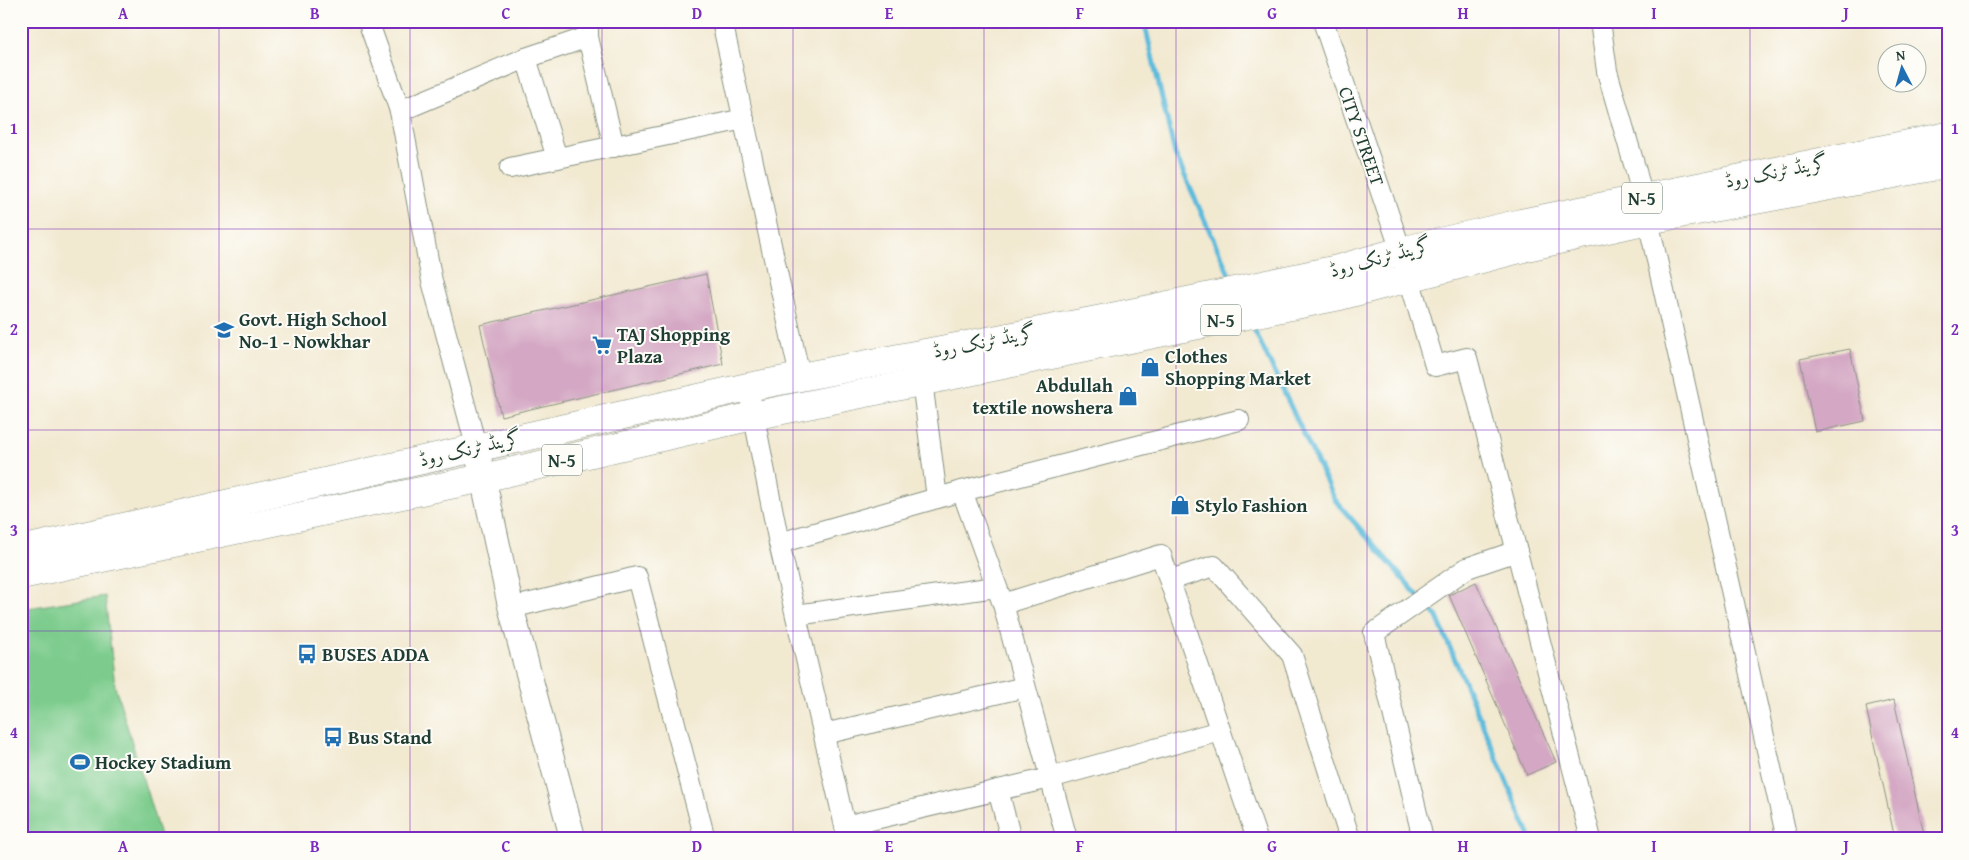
<svg xmlns="http://www.w3.org/2000/svg" width="1969" height="860" viewBox="0 0 1969 860" font-family="'Gentium Book Plus',Amiri,serif">
<style>
.green{fill:#7dcc8d;stroke:#4e8460}
.lines{fill:none;stroke-linecap:round;stroke-linejoin:round}
.stream{stroke:#5dbbdb;stroke-width:5}
.building{fill:#d4a8c4}
.minor-casing{stroke:#889382;stroke-width:22}
.major-casing{stroke:#889382;stroke-width:27}
.highway-casing{stroke:#889382;stroke-width:29}
.minor{stroke:#fff;stroke-width:20}
.major{stroke:#fff;stroke-width:25}
.highway{stroke:#fff;stroke-width:28}
.grid{fill:none;stroke:#7b2cbf;stroke-width:1;stroke-opacity:0.55}
.labels{text-anchor:middle;dominant-baseline:central;stroke-width:4;stroke-linejoin:round;paint-order:stroke}
.shield{fill:#fdfcf7;stroke:#62766e;stroke-width:1}
.shield-label{font-size:18px;font-weight:bold;fill:#1f3d34}
.street-label{font-size:19px;fill:#1f3d34;stroke:#fdfcf7}
.poi-label{font-size:19px;font-weight:bold;fill:#1f3d34;stroke:#fdfcf7;text-anchor:start}
.neatline{fill:none;stroke:#7b2cbf;stroke-width:2}
.grid-label{font-size:16px;text-anchor:middle;font-weight:bold;fill:#7b2cbf}
</style>
<rect width="100%" height="100%" fill="#fdfcf7"/>
<filter id="ink" filterUnits="userSpaceOnUse"><feTurbulence type="fractalNoise" baseFrequency=".02" numOctaves="2"/><feDisplacementMap in="SourceGraphic" scale="10" xChannelSelector="R" yChannelSelector="G"/><feConvolveMatrix kernelMatrix="1 2 1 2 8 2 1 2 1" color-interpolation-filters="sRGB"/></filter>
<filter id="wash" filterUnits="userSpaceOnUse"><feTurbulence type="fractalNoise" baseFrequency=".0096" numOctaves="4" result="noise"/><feDisplacementMap in="SourceGraphic" scale="20" xChannelSelector="R" yChannelSelector="G"/><feGaussianBlur stdDeviation="1.12" result="paint"/><feColorMatrix in="noise" values="0 0 0 0 0 0 0 0 0 0 0 0 0 0 0 0 0 1.4 0 .05"/><feComposite in="paint" operator="in"/></filter>
<g filter="url(#wash)">
<rect width="100%" height="100%" fill="#f2e9d1"/>
<path class="green" d="M105,596l10,90 46,153h-140v-230z"/>
<g class="lines">
<g class="stream">
<path d="M1144,21l31,133 58,129"/>
<path d="M1251,323l84,177 84,97"/>
<path d="M1425,603l12,14 94,222"/>
</g>
</g>
<g id="blocks">
<g class="building">
<path d="M706,274l17,90 -222,52 -21,-91z"/>
<path d="M1850,349l15,72 -50,11 -15,-73z"/>
<path d="M1476,582l80,180 -29,13 -78,-180z"/>
<path d="M1894,700l31,139h-30l-29,-132z"/>
</g>
</g>
</g>
<g filter="url(#ink)">
<use href="#blocks" fill-opacity="0" stroke="#889382" stroke-width="1"/>
<g class="lines">
<defs>
<g id="minor">
<path d="M368,21l32,90 32,170 44,165"/>
<path d="M588,21v16l26,110"/>
<path d="M722,21l78,356"/>
<path d="M1323,21l78,230 34,115 32,-8 124,481"/>
<path d="M1600,21l7,50 29,100 12,49 139,619"/>
<path d="M526,58l31,100"/>
<path d="M400,111l126,-53 62,-21"/>
<path d="M510,168l234,-49"/>
<path d="M922,381l15,117"/>
<path d="M748,387l31,156 69,296"/>
<path d="M962,491l41,113 64,235"/>
<path d="M779,543l183,-52 277,-71"/>
<path d="M1170,580l44,-14 78,89 58,184"/>
<path d="M1003,604l158,-49 96,284"/>
<path d="M511,608l126,-31 68,262"/>
<path d="M796,615l200,-28"/>
<path d="M824,734l201,-47"/>
<path d="M998,790l13,49"/>
<path d="M845,826l205,-48 170,-47"/>
<path d="M1423,839l-49,-206 93,-65 50,-17"/>
</g>
<path id="major" d="M476,446l35,162 62,231"/>
<g id="highway">
<path d="M21,550l727,-163 354,-68 236,-50 63,-18 120,-28 427,-87"/>
<path d="M21,575l462,-97 270,-62 587,-120 191,-50 117,-26 300,-56"/>
</g>
</defs>
<use href="#minor" class="minor-casing"/>
<use href="#major" class="major-casing"/>
<use href="#highway" class="highway-casing"/>
<use href="#minor" class="minor"/>
<use href="#major" class="major"/>
<use href="#highway" class="highway"/>
</g>
</g>
<path class="grid" d="M219,21v818M410,21v818M602,21v818M793,21v818M984,21v818M1176,21v818M1367,21v818M1559,21v818M1750,21v818M21,229h1927M21,430h1927M21,631h1927"/>
<defs>
<symbol id="school-bare" viewBox="-9 -9 18 18"><path d="M0-5L7-2L0 1L-7-2ZM-4 1L0 2.5L4 1V4Q0 6-4 4Z" fill="#1f6fb2" stroke="#fdfcf7" stroke-width="2.5" paint-order="stroke"/></symbol>
<symbol id="supermarket-bare" viewBox="-9 -9 18 18"><path d="M-6-5.5h2.5l.6 2H6L4.5 2H-2.5L-4.4-4H-6ZM-1.5 3.2a1.3 1.3 0 1 0 .1 0ZM3 3.2a1.3 1.3 0 1 0 .1 0Z" fill="#1f6fb2" stroke="#fdfcf7" stroke-width="2.5" paint-order="stroke"/></symbol>
<symbol id="shop-bare" viewBox="-9 -9 18 18"><path d="M-5-2.5h2.3a2.7 3.5 0 0 1 5.4 0H5L5.5 6h-11ZM-1.5-2.5h3a1.5 2.3 0 0 0-3 0Z" fill="#1f6fb2" stroke="#fdfcf7" stroke-width="2.5" paint-order="stroke"/></symbol>
<symbol id="bus-bare" viewBox="-9 -9 18 18"><path d="M-5-6H5V4H4V6H2V4H-2V6H-4V4H-5ZM-3.5-4V0h7V-4ZM-3.5 1.2v1.5H-2V1.2ZM2 1.2v1.5H3.5V1.2Z" fill="#1f6fb2" stroke="#fdfcf7" stroke-width="2.5" paint-order="stroke"/></symbol>
<symbol id="stadium-bare" viewBox="-9 -9 18 18"><path d="M0-5a6.5 5 0 1 0 0 10a6.5 5 0 1 0 0-10ZM-3.5-1.8h7v3.6h-7Z" fill="#1f6fb2" stroke="#fdfcf7" stroke-width="2.5" paint-order="stroke"/></symbol>
</defs>
<g fill-rule="evenodd">
<use href="#school-bare" x="210" y="316" width="28" height="28"/>
<use href="#supermarket-bare" x="588" y="331" width="28" height="28"/>
<use href="#shop-bare" x="1136" y="353" width="28" height="28"/>
<use href="#shop-bare" x="1114" y="382" width="28" height="28"/>
<use href="#shop-bare" x="1166" y="491" width="28" height="28"/>
<use href="#bus-bare" x="293" y="640" width="28" height="28"/>
<use href="#bus-bare" x="319" y="723" width="28" height="28"/>
<use href="#stadium-bare" x="66" y="748" width="28" height="28"/>
</g>
<g class="labels">
<g class="shield">
<rect x="1622" y="182.5" width="40" height="31" rx="4"/>
<rect x="1201" y="304.5" width="40" height="31" rx="4"/>
<rect x="542" y="444.5" width="40" height="31" rx="4"/>
</g>
<g class="shield-label">
<text x="1642" y="198">N-5</text>
<text x="1221" y="320">N-5</text>
<text x="562" y="460">N-5</text>
</g>
<g class="street-label">
<text transform="translate(1362 136) rotate(71)">CITY STREET</text>
<text transform="translate(1776 171) rotate(-11)">گرینڈ ٹرنک روڈ</text>
<text transform="translate(1380 257) rotate(-15)">گرینڈ ٹرنک روڈ</text>
<text transform="translate(984 341) rotate(-11)">گرینڈ ٹرنک روڈ</text>
<text transform="translate(470 448) rotate(-13)">گرینڈ ٹرنک روڈ</text>
</g>
<g class="poi-label">
<text x="239" y="319">Govt. High School<tspan x="239" dy="22">No-1 - Nowkhar</tspan></text>
<text x="617" y="334">TAJ Shopping<tspan x="617" dy="22">Plaza</tspan></text>
<text x="1165" y="356">Clothes<tspan x="1165" dy="22">Shopping Market</tspan></text>
<text x="1113" y="385" text-anchor="end">Abdullah<tspan x="1113" dy="22">textile nowshera</tspan></text>
<text x="1195" y="505">Stylo Fashion</text>
<text x="322" y="654">BUSES ADDA</text>
<text x="348" y="737">Bus Stand</text>
<text x="95" y="762">Hockey Stadium</text>
</g>
</g>
<rect width="1969" height="860" fill="none" stroke="#fdfcf7" stroke-width="55"/>
<g transform="translate(1902 68) rotate(354)"><circle r="24" fill="#fdfcf7" stroke="#a4b0a9"/>
<path d="M0-4L9 19L0 12L-9 19Z" fill="#1f6fb2"/>
<text y="-8" font-size="14" font-weight="bold" text-anchor="middle" fill="#1f3d34">N</text>
</g>
<rect x="28" y="28" width="1914" height="804" class="neatline"/>
<g class="grid-label">
<text x="123" y="19">A</text>
<text x="315" y="19">B</text>
<text x="506" y="19">C</text>
<text x="697" y="19">D</text>
<text x="889" y="19">E</text>
<text x="1080" y="19">F</text>
<text x="1272" y="19">G</text>
<text x="1463" y="19">H</text>
<text x="1654" y="19">I</text>
<text x="1846" y="19">J</text>
<text x="14" y="134">1</text>
<text x="1955" y="134">1</text>
<text x="14" y="335">2</text>
<text x="1955" y="335">2</text>
<text x="14" y="536">3</text>
<text x="1955" y="536">3</text>
<text x="14" y="738">4</text>
<text x="1955" y="738">4</text>
<text x="123" y="852">A</text>
<text x="315" y="852">B</text>
<text x="506" y="852">C</text>
<text x="697" y="852">D</text>
<text x="889" y="852">E</text>
<text x="1080" y="852">F</text>
<text x="1272" y="852">G</text>
<text x="1463" y="852">H</text>
<text x="1654" y="852">I</text>
<text x="1846" y="852">J</text>
</g>
</svg>
